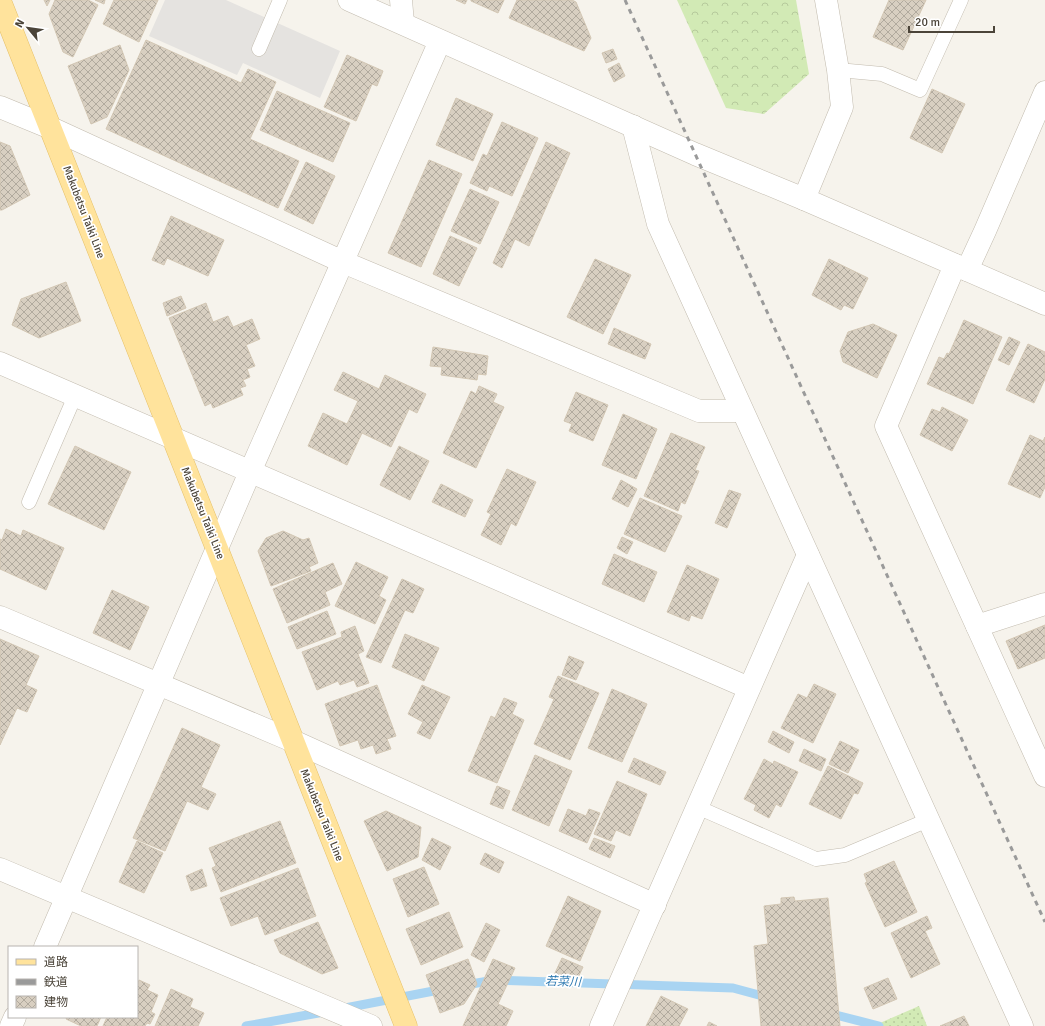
<svg xmlns="http://www.w3.org/2000/svg" width="1045" height="1026" viewBox="0 0 1045 1026" font-family="Signika,'Noto Sans JP',sans-serif">
<style>
.forest{fill:url(#forest-crowns)}
.park{fill:url(#park-dots)}
.parking{fill:#e5e3e0}
.lines{fill:none;stroke-linecap:round;stroke-linejoin:round}
.stream{stroke:#a9d4f2;stroke-width:9}
.building{fill:url(#building-cross-hatch);stroke:#d3c7b4}
.lane-casing{stroke:#c2bbae;stroke-width:15}
.street-casing{stroke:#c2bbae;stroke-width:23}
.primary-casing{stroke:#e6c16a;stroke-width:23}
.lane{stroke:#fff;stroke-width:14}
.street{stroke:#fff;stroke-width:22}
.primary{stroke:#ffe39c;stroke-width:22}
.rail{stroke:#9a9a9a;stroke-width:3;stroke-dasharray:5 5;stroke-linecap:butt}
.labels{text-anchor:middle;dominant-baseline:central;stroke-width:3.5;stroke-linejoin:round;paint-order:stroke}
.street-label{font-size:11px;fill:#4b4439;stroke:#fff}
.water-label{font-size:12px;font-style:italic;fill:#2e7ab2;stroke:#fff}
</style>
<defs>
<pattern id="forest-crowns" width="20" height="18" patternUnits="userSpaceOnUse"><rect width="20" height="18" fill="#d2eab5"/><path d="M2 6a3 3 0 1 1 6 0M12 15a3 3 0 1 1 6 0" fill="none" stroke="#b6ca9c"/></pattern>
<pattern id="park-dots" width="8" height="8" patternUnits="userSpaceOnUse"><rect width="8" height="8" fill="#d2eab5"/><path d="M2 2h.1M6 6h.1" fill="none" stroke="#b6ca9c" stroke-width="1.8" stroke-linecap="round"/></pattern>
<pattern id="building-cross-hatch" width="8" height="8" patternUnits="userSpaceOnUse"><rect width="8" height="8" fill="#d8cfc1"/><path d="M0 0l8 8M0 8l8-8" fill="none" stroke="#b1aa9e"/></pattern>
</defs>
<rect width="100%" height="100%" fill="#f6f3ec"/>
<path class="forest" d="M677,0h119l13,74 -45,40 -38,-6z"/>
<path class="park" d="M919,1006l8,20h-54z"/>
<path class="parking" d="M165,0h61l114,51 -20,47 -77,-35 -6,12 -88,-39z"/>
<g class="lines">
<g class="stream">
<path d="M466,985l28,-5 239,8 37,10"/>
<path d="M340,1009l104,-20"/>
<path d="M828,1013l51,13"/>
<path d="M246,1026l78,-14"/>
</g>
</g>
<g class="building">
<path d="M44,0h6l-3,6z"/>
<path d="M55,0h33l10,5 -25,52 -10,-5 -14,-38z"/>
<path d="M95,0h10l-1,4z"/>
<path d="M114,0h44l-19,42 -36,-18z"/>
<path d="M456,0h11l-2,4z"/>
<path d="M471,0h33l-6,13 -27,-12z"/>
<path d="M517,0h55l4,2 15,36 -7,13 -75,-33z"/>
<path d="M889,0h37l-23,50 -30,-13z"/>
<path d="M146,40l95,43 7,-14 28,13 -26,57 49,22 -21,47 -172,-79z"/>
<path d="M120,45l9,25 -22,47 -16,7 -23,-58z"/>
<path d="M613,49l4,10 -11,4 -4,-10z"/>
<path d="M347,55l36,16 -6,15 -5,-2 -16,37 -32,-14z"/>
<path d="M619,63l6,13 -11,6 -6,-13z"/>
<path d="M932,89l33,15 -23,49 -32,-15z"/>
<path d="M277,91l73,32 -17,39 -73,-32z"/>
<path d="M456,98l37,16 -20,47 -37,-16z"/>
<path d="M502,122l36,16 -26,58 -23,-10 -2,5 -17,-8 13,-29 4,2z"/>
<path d="M0,142l10,4 20,49 -28,15h-2z"/>
<path d="M546,142l24,11 -41,93 -14,-7 -13,29 -9,-5z"/>
<path d="M429,160l33,14 -41,93 -33,-14z"/>
<path d="M306,162l29,14 -22,48 -29,-14z"/>
<path d="M470,189l29,13 -19,42 -29,-13z"/>
<path d="M171,216l53,24 -16,36 -41,-18 -3,7 -12,-5z"/>
<path d="M450,236l27,12 -18,38 -26,-12z"/>
<path d="M595,259l36,16 -28,59 -36,-17z"/>
<path d="M829,259l39,19 -15,31 -9,-4 -3,5 -29,-15z"/>
<path d="M66,282l15,39 -42,17 -27,-13 9,-26z"/>
<path d="M181,296l5,12 -19,8 -4,-13z"/>
<path d="M206,303l7,19 15,-6 5,11 19,-8 8,20 -14,6 9,21 -8,3 3,8 -7,3 3,6 -6,2 3,7 -30,13 -2,-5 -6,3 -36,-88z"/>
<path d="M964,320l38,17 -29,67 -46,-20 12,-27 5,2 3,-6 2,1z"/>
<path d="M873,324l24,11 -20,43 -34,-16 -3,-11 8,-19z"/>
<path d="M614,328l37,16 -6,15 -37,-15z"/>
<path d="M1009,337l11,5 -11,23 -11,-5z"/>
<path d="M1028,344l17,8v27l-11,24 -28,-13z"/>
<path d="M433,347l55,9 -2,19 -8,-1 -1,6 -36,-5 1,-8 -12,-1z"/>
<path d="M343,372l36,17 6,-14 41,19 -9,19 -8,-4 -18,38 -29,-14 -15,32 -39,-19 15,-33 24,11 11,-23 -24,-11z"/>
<path d="M479,386l18,8 -4,8 11,5 -28,61 -33,-15 28,-62 5,3z"/>
<path d="M576,392l32,13 -15,36 -24,-10 3,-7 -8,-3z"/>
<path d="M942,407l26,13 -16,31 -32,-16 12,-26 8,3z"/>
<path d="M623,414l34,15 -21,50 -34,-14z"/>
<path d="M671,433l34,14 -10,23 4,1 -14,33 -4,-2 -3,9 -34,-15z"/>
<path d="M1030,435l13,6 2,-4v50l-5,11 -32,-14z"/>
<path d="M75,446l56,26 -27,58 -56,-26z"/>
<path d="M399,446l30,15 -19,39 -30,-15z"/>
<path d="M507,469l29,13 -20,44 -5,-3 -10,22 -20,-10 10,-21 -4,-2z"/>
<path d="M621,480l16,9 -9,18 -16,-8z"/>
<path d="M441,484l32,16 -8,17 -33,-15z"/>
<path d="M729,490l12,4 -14,34 -12,-5z"/>
<path d="M640,498l42,18 -17,36 -41,-18z"/>
<path d="M6,529l15,7 2,-6 41,18 -18,42 -46,-21v-30l2,1z"/>
<path d="M283,531l20,9 6,-2 9,25 -9,4 2,4 -40,15 -13,-35 8,-13z"/>
<path d="M622,537l11,5 -6,12 -10,-6z"/>
<path d="M614,554l43,18 -13,30 -42,-18z"/>
<path d="M356,562l32,15 -9,19 7,4 -11,24 -40,-18z"/>
<path d="M333,563l9,21 -17,8 5,13 -43,18 -14,-34z"/>
<path d="M687,565l32,14 -17,40 -11,-4 -2,6 -22,-9z"/>
<path d="M402,579l22,10 -11,24 -8,-3 -24,53 -15,-6z"/>
<path d="M112,590l37,17 -19,43 -37,-17z"/>
<path d="M327,611l9,23 -39,15 -9,-22z"/>
<path d="M1045,625v33l-27,11 -12,-28z"/>
<path d="M355,626l9,25 -6,3 11,29 -12,4 -3,-7 -14,5 -2,-4 -21,9 -15,-38 40,-15 -1,-5z"/>
<path d="M405,634l34,14 -15,33 -32,-14z"/>
<path d="M0,639l39,17 -13,29 11,5 -10,22 -10,-4 -17,37z"/>
<path d="M569,656l15,6 -8,18 -14,-5z"/>
<path d="M558,676l41,17 -29,67 -36,-16 20,-45 -5,-2z"/>
<path d="M814,684l22,10 -23,49 -32,-15 17,-34 9,4z"/>
<path d="M377,685l19,51 -9,3 4,10 -15,5 -3,-9 -12,4 -3,-9 -18,6 -15,-42z"/>
<path d="M422,685l28,12 -20,42 -13,-6 6,-11 -15,-8z"/>
<path d="M612,689l35,15 -25,58 -34,-14z"/>
<path d="M504,698l13,5 -5,11 12,6 -27,63 -29,-12 23,-55 4,2z"/>
<path d="M182,728l38,17 -19,42 15,7 -8,16 -21,-9 -22,50 -32,-13z"/>
<path d="M773,731l21,11 -5,11 -21,-11z"/>
<path d="M840,741l19,9 -11,23 -19,-9z"/>
<path d="M804,749l22,10 -5,12 -22,-10z"/>
<path d="M535,755l37,16 -23,55 -37,-16z"/>
<path d="M634,758l32,14 -6,13 -32,-13z"/>
<path d="M764,759l9,5 1,-3 24,11 -17,35 -5,-3 -7,14 -15,-8 2,-5 -12,-6z"/>
<path d="M828,766l35,17 -5,11 -4,-1 -13,26 -32,-15z"/>
<path d="M617,781l30,13 -17,42 -14,-6 -5,11 -17,-7z"/>
<path d="M497,786l13,5 -7,18 -13,-5z"/>
<path d="M568,809l18,7 3,-7 11,4 -13,30 -28,-12z"/>
<path d="M386,811l35,16 -3,30 -31,14 -23,-50z"/>
<path d="M280,821l16,42 -75,29 -9,-24 4,-2 -7,-18z"/>
<path d="M432,838l19,9 -11,23 -18,-10z"/>
<path d="M594,838l21,8 -5,12 -21,-9z"/>
<path d="M137,841l26,12 -19,40 -25,-11z"/>
<path d="M485,853l19,9 -5,11 -19,-9z"/>
<path d="M894,861l23,51 -32,15 -20,-44 2,-1 -3,-8z"/>
<path d="M424,867l15,37 -31,13 -15,-38z"/>
<path d="M298,868l18,48 -51,19 -7,-19 -27,10 -11,-28z"/>
<path d="M202,869l5,17 -16,5 -5,-15z"/>
<path d="M568,896l33,15 -21,50 -34,-15z"/>
<path d="M794,897l1,4 33,-3 12,128h-79l-7,-80 14,-2 -4,-38 17,-2v-6z"/>
<path d="M449,912l14,35 -42,18 -15,-36z"/>
<path d="M927,916l5,12 -7,3 15,33 -29,14 -20,-45z"/>
<path d="M318,922l20,46 -16,6 -42,-21 -6,-13z"/>
<path d="M486,923l14,7 -16,32 -13,-7z"/>
<path d="M562,958l21,9 -8,17 -21,-9z"/>
<path d="M468,959l9,25 -13,20 -24,9 -14,-38z"/>
<path d="M493,959l22,9 -17,36 15,7 -7,15h-43z"/>
<path d="M888,978l9,21 -24,10 -9,-21z"/>
<path d="M139,980l11,5 -3,5 11,5 -7,17 4,2 -5,10 -3,-1 -2,3h-42l4,-9h30v-31z"/>
<path d="M171,989l22,10 -3,8 14,6 -6,13h-43z"/>
<path d="M661,996l27,13 -9,17h-33z"/>
<path d="M964,1016l5,10h-29z"/>
<path d="M67,1017h34l-4,9h-16l-15,-7z"/>
<path d="M709,1022l8,4h-10z"/>
</g>
<g class="lines">
<defs>
<g id="lane">
<path d="M259,49l21,-49"/>
<path d="M838,70l44,4 38,16 41,-90"/>
<path d="M29,502l46,-106"/>
<path d="M697,807l119,52 29,-4 83,-35"/>
</g>
<g id="street">
<path d="M349,0l346,154 109,45 241,105"/>
<path d="M401,0l2,23"/>
<path d="M0,107l51,21 292,134 356,149h43"/>
<path d="M633,126l25,98 364,802"/>
<path d="M804,199l38,-92 -4,-37 -12,-70"/>
<path d="M955,265l-69,161 159,350"/>
<path d="M967,270l18,-39 60,-139"/>
<path d="M0,363l749,325"/>
<path d="M0,617l293,124 362,164"/>
<path d="M977,626l68,-22"/>
<path d="M0,869l371,157"/>
<path d="M45,947l205,-475 190,-431"/>
<path d="M11,1026l4,-9"/>
<path d="M601,1026l207,-471"/>
</g>
<path id="primary" d="M0,1l406,1025"/>
</defs>
<use href="#lane" class="lane-casing"/>
<use href="#street" class="street-casing"/>
<use href="#primary" class="primary-casing"/>
<use href="#lane" class="lane"/>
<use href="#street" class="street"/>
<use href="#primary" class="primary"/>
<path class="rail" d="M625,0l420,922"/>
</g>
<g class="labels">
<g class="street-label">
<text transform="translate(84 212) rotate(69)">Makubetsu Taiki Line</text>
<text transform="translate(203 513) rotate(68)">Makubetsu Taiki Line</text>
<text transform="translate(322 815) rotate(68)">Makubetsu Taiki Line</text>
</g>
<g class="water-label">
<text transform="translate(563 982) rotate(2)">若菜川</text>
</g>
</g>
<rect x="8" y="946" width="130" height="72" fill="#ffffff" stroke="#b7b4b0"/>
<rect x="16" y="959" width="20" height="6" fill="#ffe39c" stroke="#b7b4b0"/>
<text x="44" y="966" font-size="12" fill="#4b4439">道路</text>
<rect x="16" y="979" width="20" height="6" fill="#9a9a9a" stroke="#b7b4b0"/>
<text x="44" y="986" font-size="12" fill="#4b4439">鉄道</text>
<rect x="16" y="996" width="20" height="12" fill="url(#building-cross-hatch)" stroke="#b7b4b0"/>
<text x="44" y="1006" font-size="12" fill="#4b4439">建物</text>
<g transform="translate(28 28) rotate(299)" stroke="#ffffff" stroke-width="3" paint-order="stroke">
<path d="M0-3L7 15L0 10L-7 15Z" fill="#4b4439"/>
<text y="-6" font-size="11" font-weight="bold" text-anchor="middle" fill="#4b4439">N</text>
</g>
<path d="M909 26v6h85v-6" fill="none" stroke="#4b4439" stroke-width="2"/>
<text x="915" y="26" font-size="12" fill="#4b4439" stroke="#ffffff" stroke-width="3" paint-order="stroke">20 m</text>
</svg>
